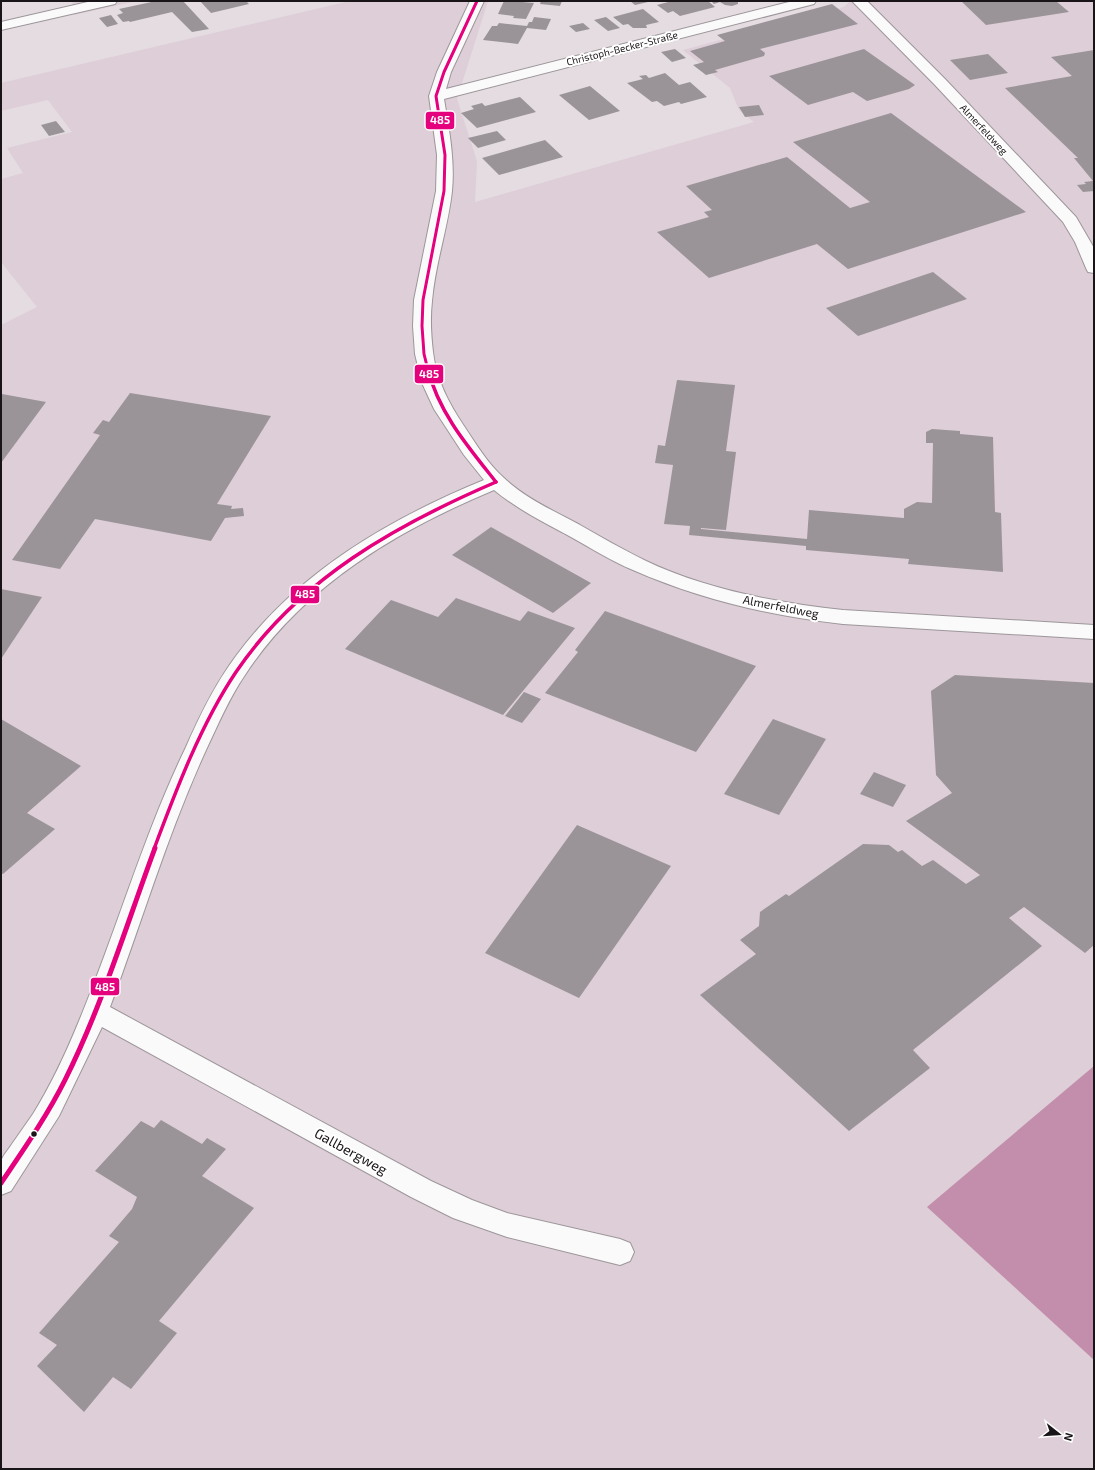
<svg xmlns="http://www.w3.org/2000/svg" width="1095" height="1470" viewBox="0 0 1095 1470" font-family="'Exo 2',sans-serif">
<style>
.built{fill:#deced7}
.water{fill:#c28eac}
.building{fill:#9a9498}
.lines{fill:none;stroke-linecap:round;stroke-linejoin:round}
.minor-casing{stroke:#9c969a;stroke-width:2}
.minor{fill:#fbfafa;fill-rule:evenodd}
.bus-1-far2-casing{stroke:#fff;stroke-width:5}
.bus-1-far1-casing{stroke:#fff;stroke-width:6}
.bus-1-casing{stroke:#fff;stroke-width:8}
.bus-1-far2{stroke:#e5007d;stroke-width:3}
.bus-1-far1{stroke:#e5007d;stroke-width:3.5}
.bus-1{stroke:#e5007d;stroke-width:5}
.bus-dot{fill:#191417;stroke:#fff;stroke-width:1.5}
.labels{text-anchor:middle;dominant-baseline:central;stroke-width:4;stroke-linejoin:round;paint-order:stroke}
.far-street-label{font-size:10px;fill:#191417;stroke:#fff}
.street-label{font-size:12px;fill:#191417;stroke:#fff}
.near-street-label{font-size:14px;fill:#191417;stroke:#fff}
.line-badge{stroke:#fff;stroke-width:1.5}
.badge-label{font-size:11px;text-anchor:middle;font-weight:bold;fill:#fff}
</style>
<rect width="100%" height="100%" fill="#e4dce1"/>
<g class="built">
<path d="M72,1h65l-63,14z"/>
<path d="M350,1h138l-31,98 20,62 -2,41 279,-80 -15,-12 -9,-22 -47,-38 161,-43 6,-6h244v1468h-1093v-1144l36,-18 -36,-45v-83l22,-6 -16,-25 65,-16 -24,-32 -47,11v-28z"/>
</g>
<path class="water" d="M1094,1066v294l-167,-153z"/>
<g class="building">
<path d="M156,1h27l26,28 -17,3 -20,-20 -42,10 -1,-1 -6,1 -6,-7 6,-2 -4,-4z"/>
<path d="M200,1h46l3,3 -38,9z"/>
<path d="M504,1h7l23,2 -8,16 -13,-1 1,-2 -16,-2z"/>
<path d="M541,1h21l-2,5 -20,-2z"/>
<path d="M630,1h18v1l-13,3z"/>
<path d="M672,1h36l7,6 -35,9 -7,-5 -5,2 -11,-8z"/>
<path d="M711,1h27v3l-6,2 -7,-1 -5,-3 -6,2z"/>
<path d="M961,1h95l13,11 -83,13z"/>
<path d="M832,4l26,20 -98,25 5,4 -1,3 -49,14 3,2 -12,3 -13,-10 11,-3 -14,-11 35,-10 -8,-6z"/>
<path d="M643,9l16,13 -13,3 1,3h-14l-5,-4 -5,1 -10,-8z"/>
<path d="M111,15l7,9 -11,3 -8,-9z"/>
<path d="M534,17l17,2 -5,11 -19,-2 -9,16 -35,-4 9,-14h5l2,-3 28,3 2,-4h3z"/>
<path d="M606,17l14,11 -12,3 -14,-11z"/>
<path d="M583,23l7,6 -14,3 -7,-6z"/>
<path d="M675,49l11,9 -14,4 -11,-10z"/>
<path d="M864,49l51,36 -6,4 -42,12 -14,-9 -45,13 -39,-29z"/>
<path d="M1094,50v141l-11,1 -6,-7 9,-1 -2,-2 9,-1 -19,-23h4l-73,-70 67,-12 -21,-19z"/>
<path d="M988,54l20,19 -38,7 -20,-20z"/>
<path d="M665,73l14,12 11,-3 17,15 -26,7 -2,-2 -15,4 -7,-5 -5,1 -25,-19 16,-4 -4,-3 7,-1 3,3z"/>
<path d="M590,86l30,25 -31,9 -30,-25z"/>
<path d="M520,97l16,15 -59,16 -16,-15 13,-4 -3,-3 11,-3 3,3z"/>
<path d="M759,105l5,10 -19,2 -6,-10z"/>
<path d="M891,113l135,99 -178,57 -31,-25 -108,34 -52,-46 52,-15 -5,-5 8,-2 -26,-24 101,-29 63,51 20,-6 -77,-60z"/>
<path d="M56,121l9,11 -16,4 -8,-11z"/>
<path d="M497,131l9,9 -28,8 -10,-10z"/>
<path d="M545,140l18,17 -64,18 -17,-17z"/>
<path d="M933,272l34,27 -109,37 -32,-28z"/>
<path d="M677,380l58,5 -9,66 10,1 -10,78 -25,-2v1l106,10 2,-29 95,8v-9l13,-7 15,1 1,-60h-7v-11l6,-3 28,2v3l33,3 2,75 6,1 2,59 -95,-8 1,-5 -103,-9v-4l-117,-11 1,-9 -26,-2 9,-59 -18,-2 3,-18 7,1z"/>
<path d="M130,393l141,23 -54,88 15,2 -1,3 12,-1 1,8 -19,2 -14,23 -116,-22 -35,50 -48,-9 88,-125 -7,-2 10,-13 6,2z"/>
<path d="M2,394l44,8 -45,61v-67z"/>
<path d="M491,527l100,56 -38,30 -101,-58z"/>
<path d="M1,589l41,8 -41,62z"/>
<path d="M456,598l64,23 8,-10 47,17 -72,87 -158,-66 46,-49 47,17z"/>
<path d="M605,611l151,55 -60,86 -151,-59 33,-41 -3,-2z"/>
<path d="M955,675l139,8v262l-9,8 -61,-46 -15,11 33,28 -129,104 17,18 -81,63 -149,-136 56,-41 -16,-14 19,-14 1,-14 26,-18 3,2 74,-52 26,1 9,7 4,-2 20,16 11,-6 33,24 14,-9 -74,-54 46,-28 -16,-18 -5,-84z"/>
<path d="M524,692l17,7 -19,24 -17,-7z"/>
<path d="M1,719l80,47 -54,47 28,16 -52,45 -2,-1z"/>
<path d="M773,719l53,20 -47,76 -55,-21z"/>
<path d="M874,772l32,13 -13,22 -33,-13z"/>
<path d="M577,825l94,41 -92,132 -94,-45z"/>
<path d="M161,1120l41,24 5,-6 19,11 -24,27 52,32 -95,113 18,12 -46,56 -18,-12 -29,35 -47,-46 20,-21 -18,-12 80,-91 -10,-6 23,-27 5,-12 -42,-26 46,-50 13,7z"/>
</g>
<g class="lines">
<defs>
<g id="minor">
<path d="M92,1h25l-2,3 -114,26v-8z"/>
<path d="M470,1h14l-33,71 -5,17 347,-88h23l-2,3 -370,95c5,30 11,61 8,92 -4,37 -17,73 -20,110 -2,17 -1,34 1,51 3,27 16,52 31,74 12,18 24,38 40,52 21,20 50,33 76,47 21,12 42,24 64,35 60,29 133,43 199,50l251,15v14l-251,-15c-72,-8 -144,-25 -210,-54 -22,-9 -42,-22 -62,-33 -26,-14 -54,-28 -77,-47 -96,40 -191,96 -249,185 -16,23 -27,50 -39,75 -38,83 -64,171 -96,257l321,174 41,19 35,13 113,26 10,4 4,9 -4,9 -10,4 -113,-28 -54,-19 -42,-21 -309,-170 -43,89 -48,75 -10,4c0,-9 -1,-29 1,-36 2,-5 7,-10 10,-15 7,-10 14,-20 21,-30 18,-29 33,-61 46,-93 38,-91 64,-185 107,-274 14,-32 29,-63 50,-91 62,-84 153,-137 248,-176l-20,-25 -30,-46 -12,-26 -7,-29 -2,-28 1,-26 22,-109 1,-36 -8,-59 8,-24z"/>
<path d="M852,1h15l78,78 131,138 18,31v25l-6,-1 -2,-4 -11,-26 -12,-20 -128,-137z"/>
</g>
</defs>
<use href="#minor" class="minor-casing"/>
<use href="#minor" class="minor"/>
<defs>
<path id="bus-1-far2" d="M428,370l-4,-16 -2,-28 1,-26 21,-109 1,-36 -9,-59 8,-24 33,-71"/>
<g id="bus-1-far1">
<path d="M428,369c10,43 41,79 68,113"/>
<path d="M154,849c22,-59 47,-125 82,-177 63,-93 160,-147 260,-190"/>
</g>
<path id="bus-1" d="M1,1183c23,-34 46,-67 64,-103 37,-74 61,-154 90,-232"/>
</defs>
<use href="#bus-1-far2" class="bus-1-far2-casing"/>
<use href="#bus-1-far1" class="bus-1-far1-casing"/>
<use href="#bus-1" class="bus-1-casing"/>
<use href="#bus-1-far2" class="bus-1-far2"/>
<use href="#bus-1-far1" class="bus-1-far1"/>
<use href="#bus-1" class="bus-1"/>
</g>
<circle class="bus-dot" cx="34" cy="1134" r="3.5"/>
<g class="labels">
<g class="far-street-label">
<text transform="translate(622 48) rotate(-14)">Christoph-Becker-Straße</text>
<text transform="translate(984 129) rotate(47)">Almerfeldweg</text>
</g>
<g class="street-label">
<text transform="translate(781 606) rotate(11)">Almerfeldweg</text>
</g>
<g class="near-street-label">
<text transform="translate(351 1151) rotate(29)">Gallbergweg</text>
</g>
</g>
<g class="line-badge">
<rect x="425" y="111" width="30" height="19" rx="4" fill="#e5007d"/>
<rect x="414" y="364" width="30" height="20" rx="4" fill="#e5007d"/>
<rect x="290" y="585" width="30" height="19" rx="4" fill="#e5007d"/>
<rect x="90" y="977" width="30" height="19" rx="4" fill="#e5007d"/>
</g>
<g class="badge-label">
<text x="440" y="124">485</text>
<text x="429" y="378">485</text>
<text x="305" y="598">485</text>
<text x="105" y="991">485</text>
</g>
<rect width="1095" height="1470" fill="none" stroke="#191417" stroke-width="4"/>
<g transform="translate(1059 1434) rotate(107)" stroke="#ffffff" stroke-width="3" paint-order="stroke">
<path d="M0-3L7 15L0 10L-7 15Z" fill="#191417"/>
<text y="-6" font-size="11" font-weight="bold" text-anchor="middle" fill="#191417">N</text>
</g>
</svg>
